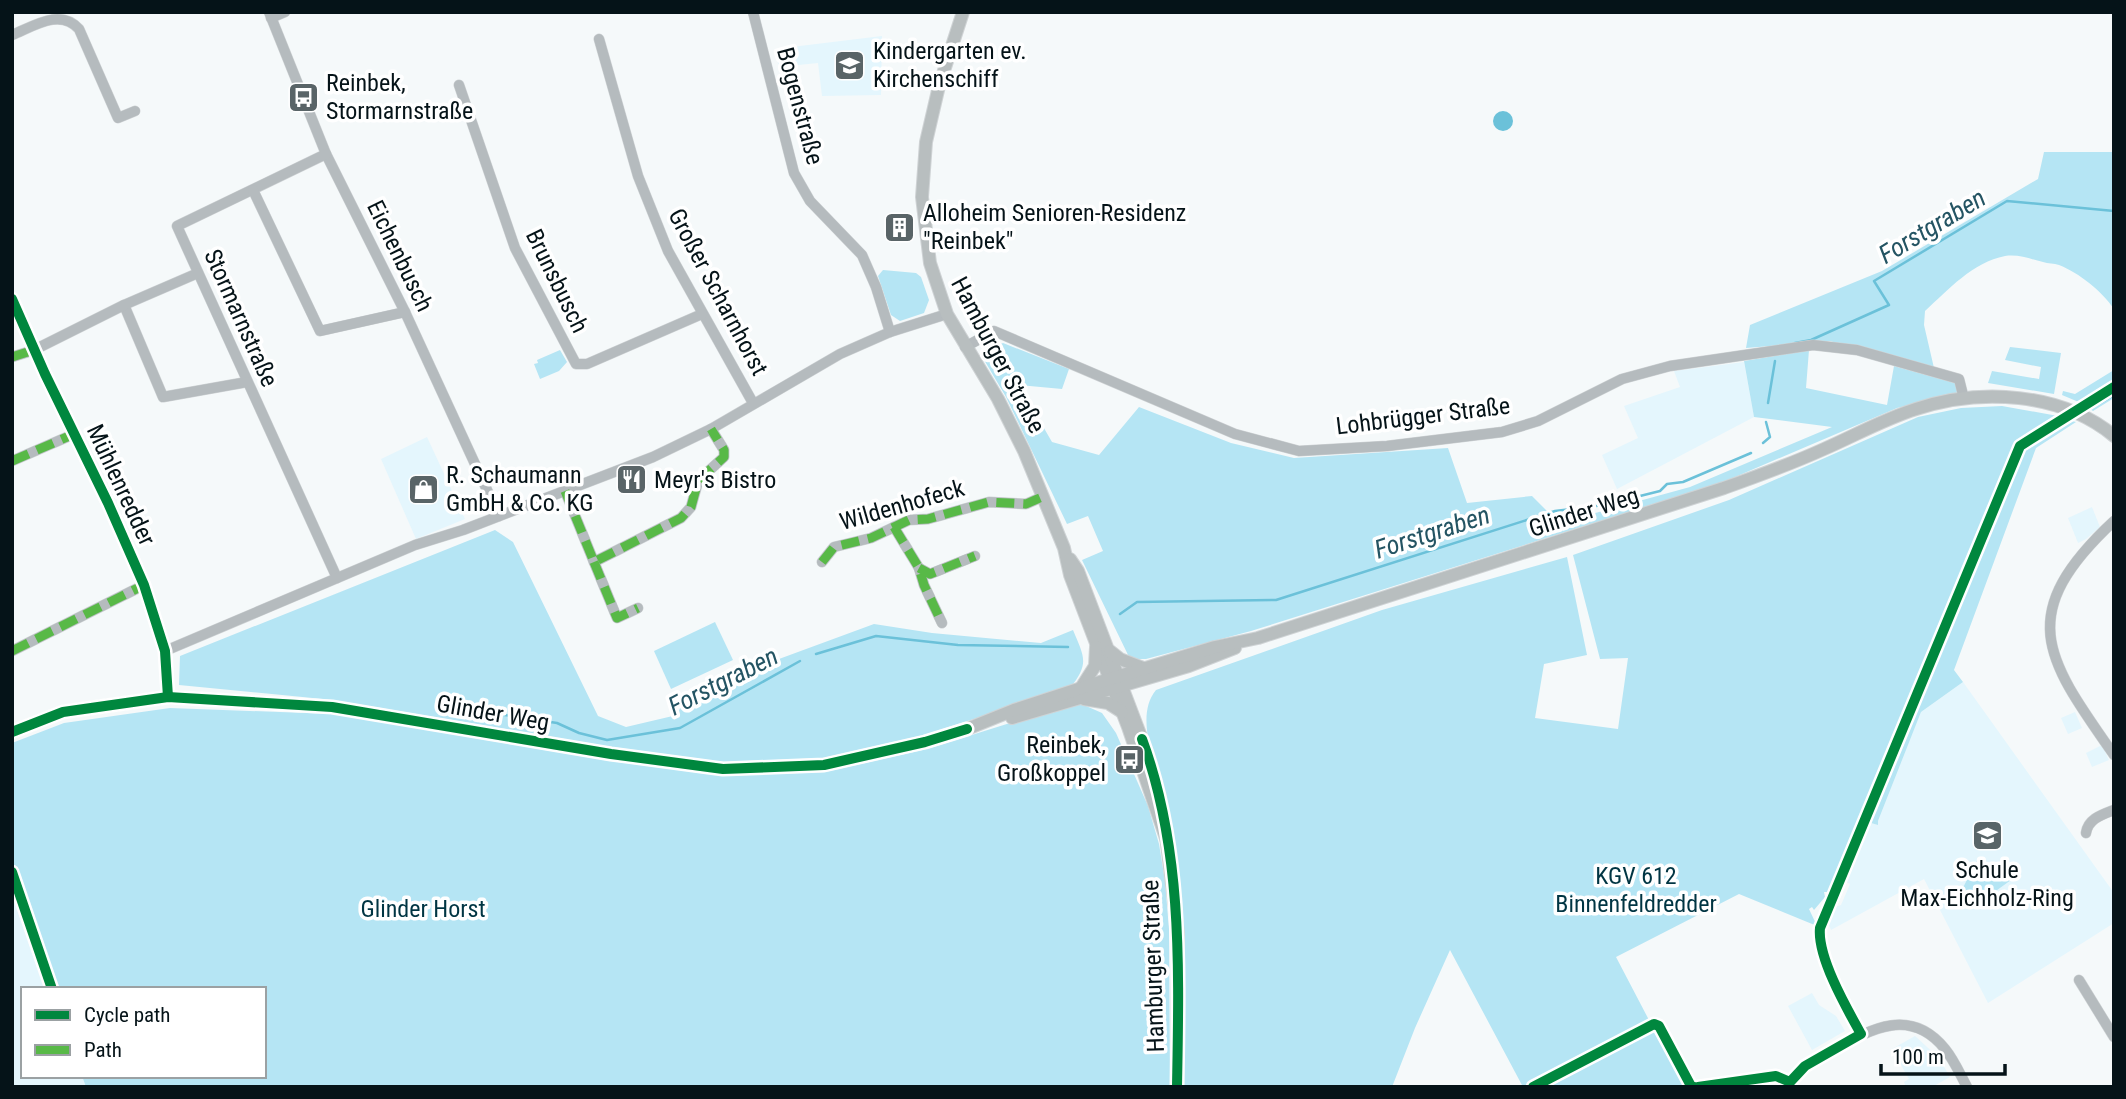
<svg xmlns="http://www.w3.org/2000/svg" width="2126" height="1099" viewBox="0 0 2126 1099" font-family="'Roboto Condensed',sans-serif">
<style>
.built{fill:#e4f6fd}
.green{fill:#b5e5f4}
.water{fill:#6bc1d9}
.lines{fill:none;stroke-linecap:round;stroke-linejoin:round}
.stream{stroke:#6bc1d9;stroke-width:2.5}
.minor-casing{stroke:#cfd3d5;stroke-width:11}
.major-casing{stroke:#cfd3d5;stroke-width:14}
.minor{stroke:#b5bbbe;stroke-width:10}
.major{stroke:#b8bebf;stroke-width:12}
.quiet{stroke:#58b947;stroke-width:9;stroke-dasharray:18 9;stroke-linecap:butt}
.cycleway-casing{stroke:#fff;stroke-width:15}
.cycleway{stroke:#00873e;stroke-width:10}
.labels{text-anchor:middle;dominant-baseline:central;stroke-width:7;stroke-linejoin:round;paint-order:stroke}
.poi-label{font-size:24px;fill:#051318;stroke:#fff;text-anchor:start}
.street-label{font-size:24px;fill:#051318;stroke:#fff}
.park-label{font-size:24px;fill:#003543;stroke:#fff}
.water-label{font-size:26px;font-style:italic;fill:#245463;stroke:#fff}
</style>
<rect width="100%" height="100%" fill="#f5f9fa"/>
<g class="built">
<path d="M882,36l-1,59 -59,1 -4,-33 -39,4 -4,-18z"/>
<path d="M1744,362l10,55 -137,72 -15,-34 36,-17 -14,-32 56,-19 -6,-16z"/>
<path d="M427,437l38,82 -49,20 -35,-80z"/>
<path d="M2092,507l8,20 -14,12 -8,4 -10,-25z"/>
<path d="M1963,682l151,211v30l-126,80 -64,-124 -93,51 -4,-10 5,-12 9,-3 9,-21 -4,-2 25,-59 7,2v-4l43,-109z"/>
<path d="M2075,712l7,16 -14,6 -7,-16z"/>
<path d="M2102,745l7,15 -17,7 -6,-14z"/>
<path d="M12,872l40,117h-29v87h59l4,11h-74z"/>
<path d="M1812,993l7,12 17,11 9,15 -33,19 -24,-44z"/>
<path d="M1915,1036l24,22 11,19 -18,10h-26l-2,-5 5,-3 -17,-30z"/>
</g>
<g class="green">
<path d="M2044,152h70v157c-12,-18 -35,-36 -55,-44 -5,-2 -11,-1 -16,-3 -13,-3 -24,-8 -38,-6 -32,6 -57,34 -80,55l-1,14 10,43 -24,-8 -81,-19 -83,7 4,-23 132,-54 156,-92z"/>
<path d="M883,270l33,3 5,4 8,23 -5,13 -24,8 -9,-6 -13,-39z"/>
<path d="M1003,343l66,26 -7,20 -43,-4 33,57 47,13 40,-48 92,36 63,15 154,-10 19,55 65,-7 27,27 131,-36 142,-60 -78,-10 -10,-56 65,-11 -3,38 81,17 7,-39 61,17 3,10 -61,15 -176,75 -470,148 -105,28h-16l-48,-99 21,-9 -15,-35 -21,8 -61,-127 -26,-44z"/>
<path d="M2010,347l51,6 -7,41 -66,-11 4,-12 47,8 2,-12 -36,-7z"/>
<path d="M560,350l7,12 -8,9 -19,8 -6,-15 4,-1 -1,-3z"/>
<path d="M2114,370v28l-21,13 -12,-8 -19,-8 1,-4 12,3z"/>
<path d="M2002,406l56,10 -12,8 6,6 15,-10 9,2 -40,26 -82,222 9,12 -42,30 -43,109v4l-7,-2 -25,59 -9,-3 -6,13h-7l1,5 -11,13 -2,-3 -3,2 8,17 -78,-32 -123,63 68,130h-161l-73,-137 -35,78 -23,59h-209c1,-68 3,-137 -3,-205 -2,-25 -8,-50 -13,-74 -7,-34 -35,-89 -11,-118l226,-80 185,-53 20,98 -43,9 -9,54 83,11 10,-71 -28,1 -27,-104 156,-55 189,-83 43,-9z"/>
<path d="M495,530l18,12 85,174 28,11 51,-12 10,-22 187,-69 58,9 109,10 32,-13c11,27 17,33 -3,58l-146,47 -101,23 -100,4 -111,-15 -279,-47 -154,-15 1,-29z"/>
<path d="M715,622l18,38 -62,29 -17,-38z"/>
<path d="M1077,702l25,11 14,20 32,73 11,38 6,37 4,48 1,158h-1084l-4,-11h182v-87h-212l-40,-117v-129l52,-20 106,-15 162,6 278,47 113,15 102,-4 102,-23z"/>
<path d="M1979,857l10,13 11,-5 11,15 -36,26 -18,-7z"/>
</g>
<circle class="water" cx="1503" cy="121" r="10"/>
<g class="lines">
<g class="stream">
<path d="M1795,343l16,-3 78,-35 -15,-24 133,-80 107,10"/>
<path d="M1768,403l7,-42"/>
<path d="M2090,409l24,-14"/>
<path d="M1763,443l7,-6 -4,-15"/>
<path d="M1120,614l17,-12 139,-2 279,-89 49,-6 56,-14 7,-7 16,-2 68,-29"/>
<path d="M816,654l60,-18 82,9 110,2"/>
<path d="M498,714l59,9 22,10 28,7 73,-12 120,-67"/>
<path d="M1845,880l177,-428 46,-30"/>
</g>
<defs>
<g id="minor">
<path d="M269,12l57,142 79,158 94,204"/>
<path d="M753,12l41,161 16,28 52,54 14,32 14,45"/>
<path d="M271,18l14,-6"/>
<path d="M12,35c22,-9 48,-27 67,-6l39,89 17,-7"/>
<path d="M599,39l39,137 30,75 85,152"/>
<path d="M459,85l56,163 61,116h11l115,-50"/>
<path d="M326,154l-149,72 160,352"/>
<path d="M253,190l67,141 85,-19"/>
<path d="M12,299l33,75 63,129 36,82 21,66 3,46"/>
<path d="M124,305l39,92 84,-15"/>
<path d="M965,347l29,-16 241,103 64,17 88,-5 115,-14 36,-11 84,-42 48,-13 143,-21 44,5 102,29 5,20"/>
<path d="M12,357l22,-7 90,-45 74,-32"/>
<path d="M12,461l62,-27"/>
<path d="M565,491l29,71 87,-44 10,-11 6,-22 5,-8 22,-20v-7l-13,-21"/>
<path d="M2114,521c-101,94 -68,137 0,234"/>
<path d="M894,527l25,41 5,17 18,38"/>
<path d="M594,562l23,56 21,-10"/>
<path d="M822,562l12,-15 37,-9 38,-18 19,-1 61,-17 37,2 16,-7"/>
<path d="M919,568l11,6 45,-18"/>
<path d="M12,651l132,-66"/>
<path d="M165,651l250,-106 48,-15 190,-73 58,-28 129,-75 50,-22 57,-18"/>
<path d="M2086,833c2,-14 15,-18 28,-23"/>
<path d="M2079,980l35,57"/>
<path d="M1835,984l26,50"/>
<path d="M1788,1087c8,-19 29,-27 46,-37 38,-22 77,-43 111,-1 9,11 15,25 22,38"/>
</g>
<g id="major">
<path d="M963,12l-24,74 -13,56 -4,55 8,66 17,51 51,85 26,52 40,97 6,27 58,152 40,117"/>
<path d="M1070,559l8,12 70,184 12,42"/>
<path d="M1110,651l10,8 26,10"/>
<path d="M1081,688l14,-22 1,-19"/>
<path d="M1084,699l24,4 14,9"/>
<path d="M1012,718l177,-52 46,-18"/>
<path d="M12,732l51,-20 105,-15 164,10 279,47 112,15 101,-4 101,-23 42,-13 47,-19 89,-29 112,-34 43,-9 466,-150c34,-12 67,-24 100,-39 30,-13 60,-30 92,-40 64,-21 145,-17 198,27"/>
<path d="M1166,836l12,97 -1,154"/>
</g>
</defs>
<use href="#minor" class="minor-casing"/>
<use href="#major" class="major-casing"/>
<use href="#minor" class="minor"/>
<use href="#major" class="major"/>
<g class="quiet">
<path d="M12,357l22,-7"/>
<path d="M12,461l62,-27"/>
<path d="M565,491l29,71 87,-44 10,-11 6,-22 5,-8 22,-20v-7l-13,-21"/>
<path d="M894,527l25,41 5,17 18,38"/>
<path d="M594,562l23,56 21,-10"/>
<path d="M822,562l12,-15 37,-9 38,-18 19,-1 61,-17 37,2 16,-7"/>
<path d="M919,568l11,6 45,-18"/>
<path d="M12,651l132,-66"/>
</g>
<defs>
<g id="cycleway">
<path d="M12,299l33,75 63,129 36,82 21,66 3,46"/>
<path d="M12,732l51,-20 105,-15 164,10 279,47 112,15 101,-4 101,-23 42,-13"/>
<path d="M1142,739c41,111 37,231 35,348"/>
<path d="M12,872l40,117"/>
<path d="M1533,1087l121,-63 5,2 32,60 3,1"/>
<path d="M1698,1087l78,-11 14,6 15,-16 56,-32c-14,-25 -44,-77 -41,-106l200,-482 94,-59"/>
</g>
</defs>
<use href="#cycleway" class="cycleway-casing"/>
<use href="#cycleway" class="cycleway"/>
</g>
<defs>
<symbol id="school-square" viewBox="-11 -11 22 22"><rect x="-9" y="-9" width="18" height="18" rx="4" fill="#596467" stroke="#fff"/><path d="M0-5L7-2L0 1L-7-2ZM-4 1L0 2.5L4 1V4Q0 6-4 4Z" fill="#fff"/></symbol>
<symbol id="bus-square" viewBox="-11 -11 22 22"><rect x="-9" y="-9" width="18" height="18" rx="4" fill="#596467" stroke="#fff"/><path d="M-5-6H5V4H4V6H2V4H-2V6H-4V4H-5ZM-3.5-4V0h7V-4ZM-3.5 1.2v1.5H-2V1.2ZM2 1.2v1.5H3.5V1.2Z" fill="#fff"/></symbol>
<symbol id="building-square" viewBox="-11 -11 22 22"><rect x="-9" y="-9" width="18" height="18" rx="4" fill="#596467" stroke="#fff"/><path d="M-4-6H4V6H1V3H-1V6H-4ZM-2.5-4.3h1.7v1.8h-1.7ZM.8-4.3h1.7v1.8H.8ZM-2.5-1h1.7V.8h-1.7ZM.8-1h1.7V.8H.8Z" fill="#fff"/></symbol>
<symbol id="restaurant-square" viewBox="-11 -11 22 22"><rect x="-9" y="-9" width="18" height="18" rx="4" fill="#596467" stroke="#fff"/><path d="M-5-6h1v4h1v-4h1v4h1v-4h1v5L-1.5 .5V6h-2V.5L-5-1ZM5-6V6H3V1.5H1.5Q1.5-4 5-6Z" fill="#fff"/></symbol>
<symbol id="shop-square" viewBox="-11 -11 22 22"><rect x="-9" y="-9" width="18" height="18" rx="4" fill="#596467" stroke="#fff"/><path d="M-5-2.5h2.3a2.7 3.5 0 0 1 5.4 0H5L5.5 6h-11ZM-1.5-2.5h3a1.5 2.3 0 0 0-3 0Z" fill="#fff"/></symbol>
</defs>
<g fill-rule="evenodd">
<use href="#school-square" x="832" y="48" width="35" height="35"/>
<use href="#bus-square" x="286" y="80" width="35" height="35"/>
<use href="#building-square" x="882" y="210" width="35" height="35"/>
<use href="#restaurant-square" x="614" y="462" width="35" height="35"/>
<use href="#shop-square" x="406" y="472" width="35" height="35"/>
<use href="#bus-square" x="1112" y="742" width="35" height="35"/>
<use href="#school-square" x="1970" y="818" width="35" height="35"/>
</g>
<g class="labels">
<g class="poi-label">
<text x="873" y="51">Kindergarten ev.<tspan x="873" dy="28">Kirchenschiff</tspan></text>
<text x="326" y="83">Reinbek,<tspan x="326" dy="28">Stormarnstraße</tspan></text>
<text x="923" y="213">Alloheim Senioren-Residenz<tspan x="923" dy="28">"Reinbek"</tspan></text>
<text x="446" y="475">R. Schaumann<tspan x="446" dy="28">GmbH &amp; Co. KG</tspan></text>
<text x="654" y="480">Meyr's Bistro</text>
<text x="1106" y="745" text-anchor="end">Reinbek,<tspan x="1106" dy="28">Großkoppel</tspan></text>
<text x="1987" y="870" text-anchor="middle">Schule<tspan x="1987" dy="28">Max-Eichholz-Ring</tspan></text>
</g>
<g class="street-label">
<text transform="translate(800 106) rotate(75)">Bogenstraße</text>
<text transform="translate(400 256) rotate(64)">Eichenbusch</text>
<text transform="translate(557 281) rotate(64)">Brunsbusch</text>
<text transform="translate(718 292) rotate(62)">Großer Scharnhorst</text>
<text transform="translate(241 318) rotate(66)">Stormarnstraße</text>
<text transform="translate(998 355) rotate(62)">Hamburger Straße</text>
<text transform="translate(1423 416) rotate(-7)">Lohbrügger Straße</text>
<text transform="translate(121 485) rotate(65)">Mühlenredder</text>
<text transform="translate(902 505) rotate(-16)">Wildenhofeck</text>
<text transform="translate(1584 512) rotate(-18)">Glinder Weg</text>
<text transform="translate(493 713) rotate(10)">Glinder Weg</text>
<text transform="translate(1153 966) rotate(-92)">Hamburger Straße</text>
</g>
<g class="park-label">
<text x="1636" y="876">KGV 612<tspan x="1636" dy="28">Binnenfeldredder</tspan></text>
<text x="423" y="909">Glinder Horst</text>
</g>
<g class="water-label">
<text transform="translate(1932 226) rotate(-31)">Forstgraben</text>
<text transform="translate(1432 532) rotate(-18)">Forstgraben</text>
<text transform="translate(723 681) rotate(-27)">Forstgraben</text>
</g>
</g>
<rect width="2126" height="1099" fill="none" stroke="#051318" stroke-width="28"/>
<rect x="21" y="987" width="245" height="91" fill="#ffffff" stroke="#9ba1a3" stroke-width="2"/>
<rect x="35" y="1010" width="35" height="10" fill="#00873e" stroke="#9ba1a3" stroke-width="2"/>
<text x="84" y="1022" font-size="21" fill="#051318">Cycle path</text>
<rect x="35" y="1045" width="35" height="10" fill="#58b947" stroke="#9ba1a3" stroke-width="2"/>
<text x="84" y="1057" font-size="21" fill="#051318">Path</text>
<path d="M1881 1064v10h124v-10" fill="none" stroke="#051318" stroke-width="3.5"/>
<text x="1892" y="1064" font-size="21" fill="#051318" stroke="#ffffff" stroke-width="5" paint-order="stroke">100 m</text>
</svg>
